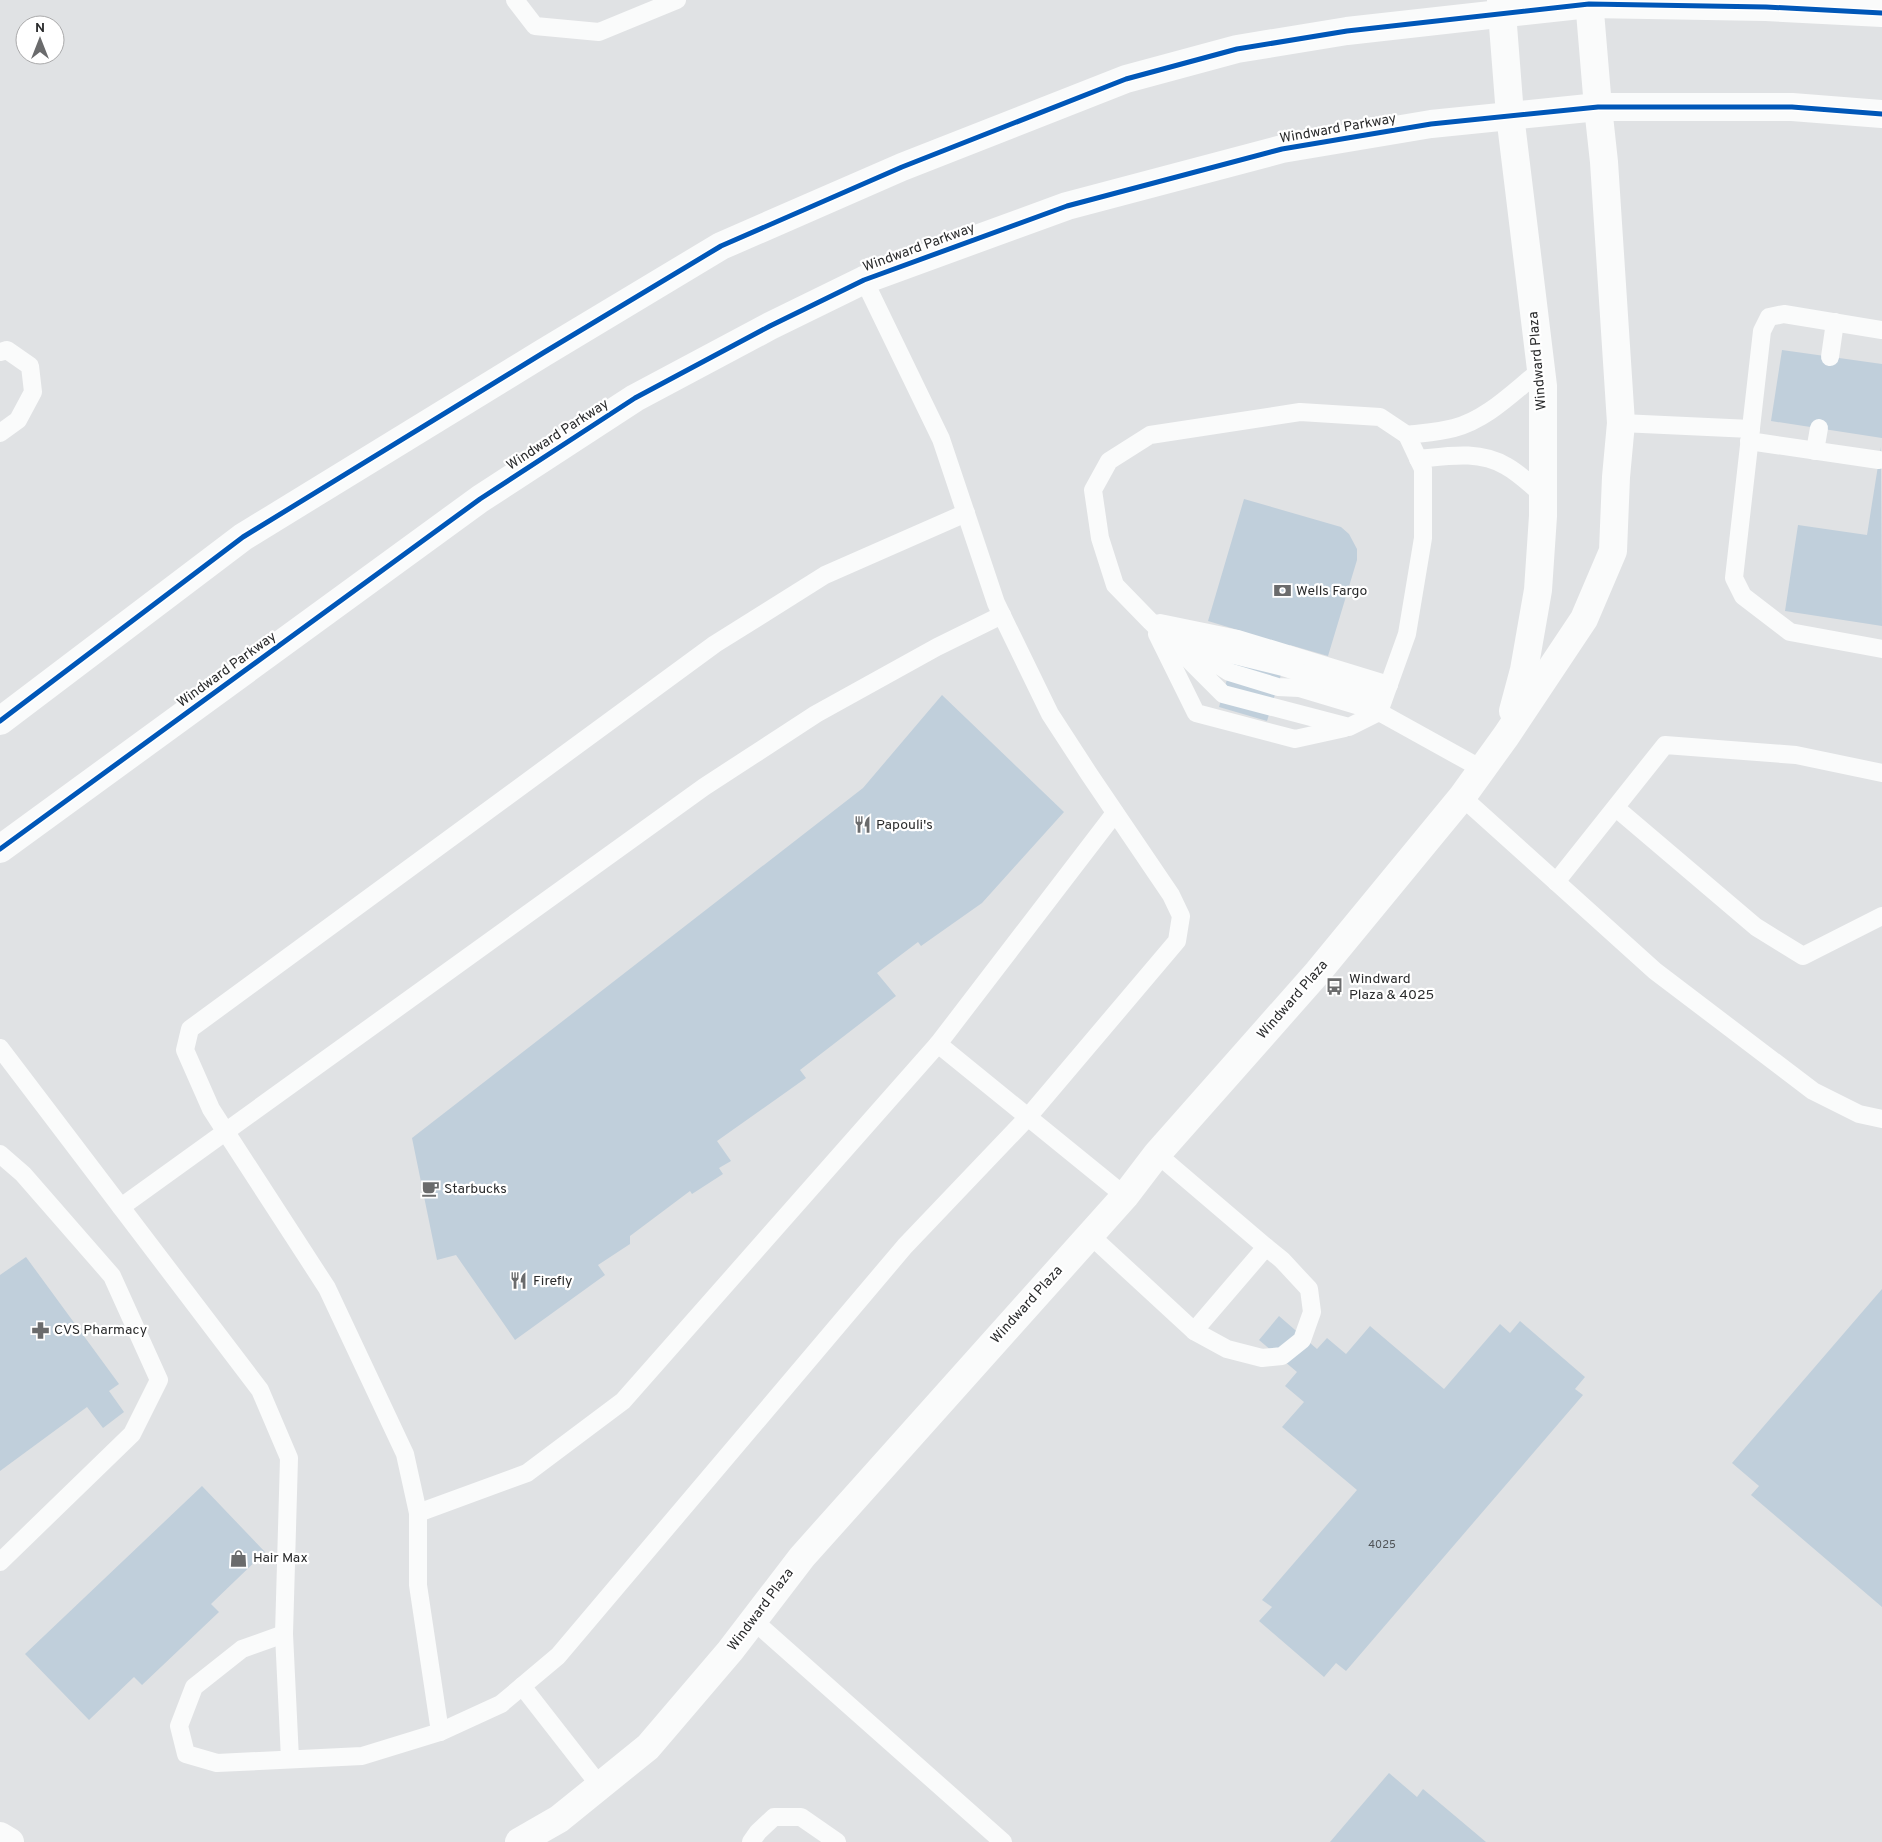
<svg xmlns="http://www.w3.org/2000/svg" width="1882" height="1842" viewBox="0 0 1882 1842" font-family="Overpass,sans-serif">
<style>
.building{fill:#c0cfdb}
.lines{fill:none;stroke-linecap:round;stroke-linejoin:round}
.service{stroke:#fafbfb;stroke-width:18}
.minor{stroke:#fafbfb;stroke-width:28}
.tertiary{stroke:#fafbfb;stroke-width:28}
.secondary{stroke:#fafbfb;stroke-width:28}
.cycleway-casing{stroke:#fff;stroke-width:8}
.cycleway{stroke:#0057b8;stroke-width:5}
.labels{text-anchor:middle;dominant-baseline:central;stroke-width:4.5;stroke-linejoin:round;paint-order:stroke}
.number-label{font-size:11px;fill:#505458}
.street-label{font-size:14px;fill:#2a2b2c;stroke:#fff}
.poi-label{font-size:14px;fill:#2a2b2c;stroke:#fff;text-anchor:start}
</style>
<rect width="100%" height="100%" fill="#e0e2e4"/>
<g class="building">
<path d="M1782,350l100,14v74l-111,-17z"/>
<path d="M1881,447l1,179 -97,-15 13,-86 69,10z"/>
<path d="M1244,499l97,28 8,7 8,15v11l-29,96 -38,-11 -23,76 -48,-14 22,-76 -33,-10z"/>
<path d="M942,695l122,117 -82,91 -61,43 -3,-4 -41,31 19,23 -96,74 6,8 -89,63 14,20 -12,7 4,6 -31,20 -2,-3 -60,45v8l-32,21 7,10 -90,65 -59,-85 -19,5 -25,-122 451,-350z"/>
<path d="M26,1257l93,127 -10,7 15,21 -21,16 -16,-21 -87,64v-196z"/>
<path d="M1882,1289v318l-131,-112 8,-9 -27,-23z"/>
<path d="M1279,1316l38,33 10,-11 19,16 24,-28 74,63 56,-65 10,9 10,-12 65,56 -10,12 8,6 -237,276 -10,-8 -12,14 -65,-56 13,-14 -10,-7 95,-110 -75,-63 22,-25 -19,-16 12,-14 -38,-32z"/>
<path d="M202,1486l63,66 -54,52 8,8 -77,73 -8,-8 -45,43 -64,-66z"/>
<path d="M1389,1773l28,24 6,-8 63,53h-156z"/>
</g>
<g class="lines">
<g class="service">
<path d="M515,0l20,26 64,6 78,-32"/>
<path d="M1882,330l-98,-16 -15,3 -7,14 -28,247 9,18 47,36 92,17"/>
<path d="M0,352l7,-2 23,16 3,26 -15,28 -18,13"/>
<path d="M1830,357l5,-35"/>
<path d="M1621,423l130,6"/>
<path d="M1407,435c15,-2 32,-3 47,-7 34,-9 60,-37 87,-58"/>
<path d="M1749,441l130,19"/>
<path d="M1815,451l4,-23"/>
<path d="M1418,459c30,-3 61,-9 88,7 13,7 25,19 37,29"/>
<path d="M1150,621l73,73 126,33 30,-15 28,-78 16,-96v-69l-16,-34 -27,-18 -80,-5 -150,23 -41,26 -16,29 7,48 15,47 35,36 79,51 49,15 21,1 80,24 103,57"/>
<path d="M1160,623l78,16 151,46"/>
<path d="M1157,634l39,79 99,26 50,-11"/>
<path d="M1192,638l42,17 49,12 100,33"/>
<path d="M1462,797l193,174 158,120 46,23 23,5"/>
<path d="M1616,808l140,119 47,29 79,-40"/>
<path d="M1556,882l109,-137 131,10 86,18"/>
<path d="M938,1044l187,152"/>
<path d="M0,1048l260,342 29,68 -5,176 6,125"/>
<path d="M0,1154l23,20 89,102 47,104 -27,54 -132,128"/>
<path d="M121,1207l583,-420 112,-73 121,-67 65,-32"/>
<path d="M1090,1235l104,96 33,18 35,9 20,-2 20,-16 10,-28 -3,-23 -27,-29 -16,-13 -109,-93"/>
<path d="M1194,1331l72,-84"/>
<path d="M418,1513l109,-40 96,-72 315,-357 177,-231"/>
<path d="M754,1621l249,221"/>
<path d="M284,1634l-42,15 -48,38 -15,39 7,28 31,9 145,-7 78,-24 61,-28 57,-48 347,-410 123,-129 149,-176 4,-25 -10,-21 -82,-121 -39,-60 -54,-111 -55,-164 -77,-159"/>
<path d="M522,1686l78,100"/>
<path d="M440,1732l-22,-147v-72l-13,-59 -78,-166 -116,-179 -26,-59 5,-21 525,-385 110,-69 141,-62"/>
<path d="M751,1842l7,-10 16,-15h27l36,25"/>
</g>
<g class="minor">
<path d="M1510,115l33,271v130l-5,74 -14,80 -11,41"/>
<path d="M0,1836l10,6"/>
<path d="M519,1842l40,-23 89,-72 82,-96 72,-94 323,-361 32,-42 161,-182 144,-175 44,-61 78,-117 29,-68 3,-74 5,-54 -17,-261 -6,-55"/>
</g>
<g class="tertiary">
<path d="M1501,0l9,115"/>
<path d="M1589,0l9,107"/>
</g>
<g class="secondary">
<path d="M0,721l243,-184 300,-184 178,-107 181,-79 224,-88 111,-30 110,-18 242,-27 177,3 116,6"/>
<path d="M0,849l480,-350 155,-101 135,-72 94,-46 203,-74 215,-57 149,-25 167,-17h194l90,7"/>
</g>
<defs>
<g id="cycleway">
<path d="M0,721l243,-184 300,-184 178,-107 181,-79 224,-88 111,-30 110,-18 242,-27 177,3 116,6"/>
<path d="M0,849l480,-350 155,-101 135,-72 94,-46 203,-74 215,-57 149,-25 167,-17h194l90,7"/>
</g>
</defs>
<use href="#cycleway" class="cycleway-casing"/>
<use href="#cycleway" class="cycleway"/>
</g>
<defs>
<symbol id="bank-bare" viewBox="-9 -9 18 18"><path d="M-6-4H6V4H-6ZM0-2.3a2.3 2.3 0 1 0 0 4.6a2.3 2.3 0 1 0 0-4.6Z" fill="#6a6b6c" stroke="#fff" stroke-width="2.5" paint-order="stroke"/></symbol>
<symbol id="restaurant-bare" viewBox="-9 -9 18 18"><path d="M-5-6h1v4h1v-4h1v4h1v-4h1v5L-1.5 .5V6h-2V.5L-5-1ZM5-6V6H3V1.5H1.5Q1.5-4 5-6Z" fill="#6a6b6c" stroke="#fff" stroke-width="2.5" paint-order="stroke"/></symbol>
<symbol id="bus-bare" viewBox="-9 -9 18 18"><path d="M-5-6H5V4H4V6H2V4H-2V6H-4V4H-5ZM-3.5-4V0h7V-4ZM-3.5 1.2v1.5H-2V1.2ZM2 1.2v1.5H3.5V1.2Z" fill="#6a6b6c" stroke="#fff" stroke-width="2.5" paint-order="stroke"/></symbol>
<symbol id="cafe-bare" viewBox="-9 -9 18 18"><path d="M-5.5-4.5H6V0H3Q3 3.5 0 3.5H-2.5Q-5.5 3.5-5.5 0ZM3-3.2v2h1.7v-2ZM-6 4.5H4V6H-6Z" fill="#6a6b6c" stroke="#fff" stroke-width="2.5" paint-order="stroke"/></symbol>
<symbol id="pharmacy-bare" viewBox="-9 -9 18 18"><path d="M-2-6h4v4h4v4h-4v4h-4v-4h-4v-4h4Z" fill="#6a6b6c" stroke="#fff" stroke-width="2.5" paint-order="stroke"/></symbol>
<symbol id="shop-bare" viewBox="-9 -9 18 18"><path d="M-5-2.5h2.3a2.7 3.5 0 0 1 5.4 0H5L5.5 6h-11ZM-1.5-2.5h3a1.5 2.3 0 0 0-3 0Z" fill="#6a6b6c" stroke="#fff" stroke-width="2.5" paint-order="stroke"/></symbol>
</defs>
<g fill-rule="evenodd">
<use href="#bank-bare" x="1270" y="578" width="25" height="25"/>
<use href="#restaurant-bare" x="850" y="812" width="25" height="25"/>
<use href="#bus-bare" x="1322" y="974" width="25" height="25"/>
<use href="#cafe-bare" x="418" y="1176" width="25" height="25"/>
<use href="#restaurant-bare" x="506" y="1268" width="25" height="25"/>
<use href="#pharmacy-bare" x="28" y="1318" width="25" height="25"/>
<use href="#shop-bare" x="226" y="1546" width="25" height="25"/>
</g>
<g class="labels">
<g class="number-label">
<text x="1382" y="1545">4025</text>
</g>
<g class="street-label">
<text transform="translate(1338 129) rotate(-10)">Windward Parkway</text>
<text transform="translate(919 248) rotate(-20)">Windward Parkway</text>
<text transform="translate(1538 361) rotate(-95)">Windward Plaza</text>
<text transform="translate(558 435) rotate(-33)">Windward Parkway</text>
<text transform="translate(227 670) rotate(-36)">Windward Parkway</text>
<text transform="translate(1293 1000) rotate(-49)">Windward Plaza</text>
<text transform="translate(1027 1305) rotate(-48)">Windward Plaza</text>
<text transform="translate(761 1610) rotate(-53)">Windward Plaza</text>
</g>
<g class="poi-label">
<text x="1296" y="591">Wells Fargo</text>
<text x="876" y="825">Papouli's</text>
<text x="1349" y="979">Windward<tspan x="1349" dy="16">Plaza &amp; 4025</tspan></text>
<text x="444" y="1189">Starbucks</text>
<text x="533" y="1281">Firefly</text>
<text x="54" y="1330">CVS Pharmacy</text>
<text x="253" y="1558">Hair Max</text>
</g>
</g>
<g transform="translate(40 40)"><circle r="24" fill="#ffffff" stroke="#aaaaab"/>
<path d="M0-4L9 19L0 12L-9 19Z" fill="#6a6b6c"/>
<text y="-8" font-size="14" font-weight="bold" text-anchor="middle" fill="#2a2b2c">N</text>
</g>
</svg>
